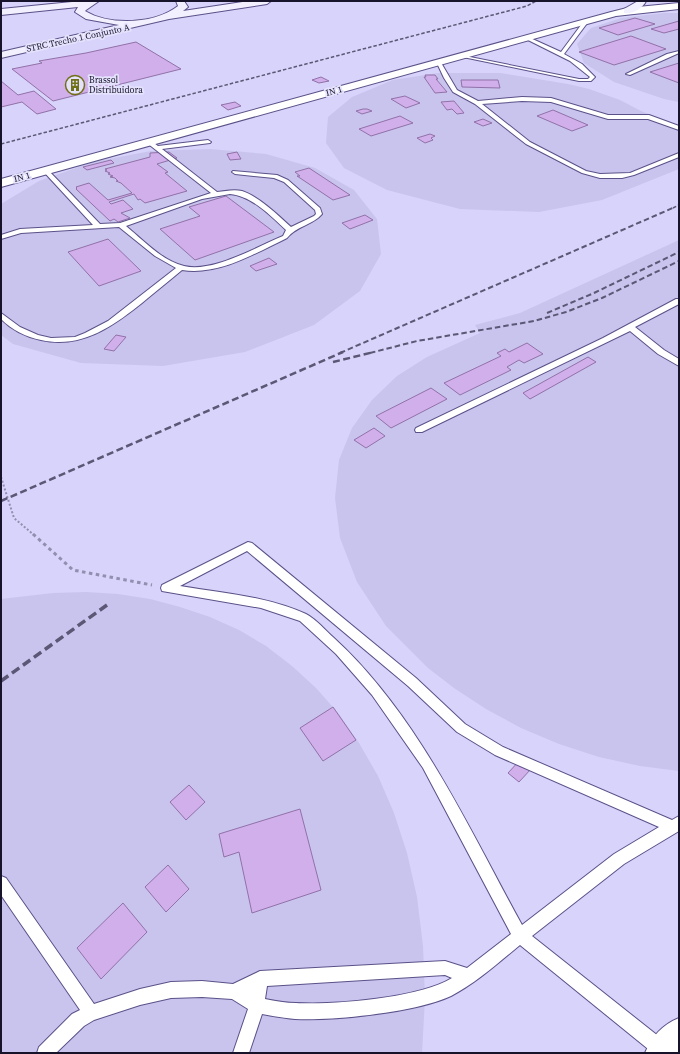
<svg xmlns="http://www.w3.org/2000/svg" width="680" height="1054" viewBox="0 0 680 1054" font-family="'Source Serif 4',serif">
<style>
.built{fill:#c8c4ee}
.building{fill:#d1afeb;stroke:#9171a8}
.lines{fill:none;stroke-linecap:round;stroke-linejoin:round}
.service-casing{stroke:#5a5188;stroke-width:2}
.tertiary-casing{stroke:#5a5188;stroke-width:2}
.secondary-casing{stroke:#5a5188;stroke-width:2}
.path-far1{stroke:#928eaf;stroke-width:2;stroke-dasharray:2 2;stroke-linecap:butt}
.path{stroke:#928eaf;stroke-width:3;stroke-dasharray:3.5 3.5;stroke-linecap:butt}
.service{fill:#fff;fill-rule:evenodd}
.tertiary{fill:#fff;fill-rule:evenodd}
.secondary{fill:#f2f0fe;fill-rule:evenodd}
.rail-far3{stroke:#5b5774;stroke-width:1.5;stroke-dasharray:3.5 2;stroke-linecap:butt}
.rail-far2{stroke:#5b5774;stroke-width:2;stroke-dasharray:5.5 3;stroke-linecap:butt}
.rail-far1{stroke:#5b5774;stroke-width:2.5;stroke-dasharray:7 3.5;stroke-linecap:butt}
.rail{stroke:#5b5774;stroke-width:3.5;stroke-dasharray:9 4.5;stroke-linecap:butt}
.labels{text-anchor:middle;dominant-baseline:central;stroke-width:3.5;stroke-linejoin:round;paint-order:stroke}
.far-street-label{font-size:9px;fill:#17132a;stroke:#e5e2fd}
.far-poi-label{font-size:9px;fill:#17132a;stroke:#e5e2fd;text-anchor:start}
</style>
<rect width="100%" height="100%" fill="#d7d3fa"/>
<g class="built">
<path d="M664,13h15v89l-15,-3 -50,-17 -30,-19 -7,-19 14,-16 30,-10z"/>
<path d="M438,73h62l68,11 21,5 31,11 21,11 38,15v43l-77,31 -63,12 -79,-3 -73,-19 -43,-22 -18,-25 2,-26 24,-20 41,-17z"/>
<path d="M210,149l56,5 49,14 39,22 23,29 4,35 -21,37 -46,34 -69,27 -82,14 -82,-3 -68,-19 -12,-9v-131l38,-23 54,-19 58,-11z"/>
<path d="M679,240v531l-39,-5 -41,-9 -40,-13 -38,-16 -35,-19 -32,-21 -26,-20 -42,-42 -29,-44 -17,-44 -5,-40 4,-38 13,-32 20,-28 25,-24 30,-19 53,-24 -5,-8 45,-12z"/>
<path d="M86,592l32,2 32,5 30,8 30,10 29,13 27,16 26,20 24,22 23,26 20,29 19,33 16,37 13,40 10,44 6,49 2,52 -3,55h-421v-454l52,-6z"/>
</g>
<g class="building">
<path d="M635,18l20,6 -37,11 -19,-7z"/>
<path d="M679,21v8l-15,4 -13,-4z"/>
<path d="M631,36l35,13 -52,16 -35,-13z"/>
<path d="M136,42l45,27 -128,32 -41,-32 30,-6 -3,-2 47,-8z"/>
<path d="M679,63v20l-29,-11z"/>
<path d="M425,75h10l3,4h-2l11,13 -12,1 -11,-16h2z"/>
<path d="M321,77l8,4 -10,2 -7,-3z"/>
<path d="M461,80h37l2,8 -38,-1z"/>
<path d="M1,81l17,14 16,-4 22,18 -19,5 -15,-12 -21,5z"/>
<path d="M405,96l15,7 -14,5 -15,-9z"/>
<path d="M454,101l10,12 -7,1 -5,-5 -5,1 -6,-8z"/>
<path d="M235,102l6,4 -13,4 -7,-5z"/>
<path d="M363,109h4l5,2 -10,3 -6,-3z"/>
<path d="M553,110l35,15 -16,6 -35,-15z"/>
<path d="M400,116l13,7 -42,13 -12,-7z"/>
<path d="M483,119l9,4 -9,3 -9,-4z"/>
<path d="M430,134l5,2 -4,2 2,2 -8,3 -8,-5z"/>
<path d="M169,152l8,6 -20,6 11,8 -3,1 22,18 -42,12 -5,-4 -2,1 -4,-6 -25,8 2,2 12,-4 10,9 -12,4 9,5 -12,4 -4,-3 -4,2 -34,-32 1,-1 -1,-1 13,-4 19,17 24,-7 -11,-10 -5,-2h2l-3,-3 -5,-1 3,-1 -5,-2 2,-1 -5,-2 2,-1 -2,-1 45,-12v-4z"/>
<path d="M237,152l4,7 -11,1 -3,-6z"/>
<path d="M111,160l3,3 -27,7 -4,-3z"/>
<path d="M309,168l41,27 -17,5 -36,-24h3l-5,-4z"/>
<path d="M226,196l48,36 -79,28 -35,-31 40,-13 -11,-9z"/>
<path d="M365,215l8,5 -23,9 -8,-6z"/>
<path d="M108,239l33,32 -42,15 -31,-34z"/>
<path d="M269,258l8,6 -21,7 -6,-5z"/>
<path d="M116,335l10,2 -12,14 -10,-2z"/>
<path d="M527,343l16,11 -19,9 -5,-3 -12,7 4,3 -51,25 -16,-12 57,-27 -4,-3 8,-4 4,3z"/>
<path d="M588,357l8,5 -66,37 -7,-6z"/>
<path d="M431,388l16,11 -56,29 -15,-12z"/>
<path d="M374,428l11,8 -19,12 -12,-8z"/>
<path d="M333,707l23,33 -33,21 -23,-33z"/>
<path d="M520,760l11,9 -12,13 -11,-9z"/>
<path d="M189,785l16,17 -19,18 -16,-18z"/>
<path d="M300,809l21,81 -69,23 -13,-61 -15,5 -5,-23z"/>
<path d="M168,865l21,24 -23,23 -21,-25z"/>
<path d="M123,903l24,29 -46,47 -24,-31z"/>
</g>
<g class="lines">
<defs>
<g id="service">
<path d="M584,21l4,1 -24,32 18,10 13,13 -4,4h-12l-121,-25 2,-1 119,24h9l2,-2 -20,-16 -46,-23 4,-1 33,15z"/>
<path d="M679,51v2l-49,22 -4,-1 41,-20z"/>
<path d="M436,61h4l17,29 21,11 44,-4 29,1 57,17h41l30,11v4l-31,-11h-40l-57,-17 -29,-1 -40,3 48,38 56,29 14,3 30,-1 49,-20v4l-45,18 -12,3h-22l-18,-5 -56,-29 -51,-40 -22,-12 -9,-14z"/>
<path d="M208,140l3,2 -1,1 -48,6 55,43c9,-1 17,-3 25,-1 16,5 37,25 49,36l23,-11 2,-2 -1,-4 -31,-28 -10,-4 -39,-4 -3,-2 1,-1 44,4 11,5 32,28 2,6c-9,11 -26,12 -35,24 -31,15 -69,38 -105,32 -13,11 -27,22 -40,33 -30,24 -61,46 -101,37 -15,-3 -29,-10 -40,-21v-6l19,14 18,8 13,3 24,-1 10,-4 23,-12 68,-53 -21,-12 -36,-29 -98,6 -20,6v-4l19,-6 73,-4 -50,-54v-2h4l53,55 20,-1 91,-30 -64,-50v-2h4l7,5zM230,194c22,2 41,22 56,36l-3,6c-27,11 -70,37 -99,30 -22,-5 -42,-27 -58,-40l76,-27z"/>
<path d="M676,299h3v5l-44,23 29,23 15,9v7l-21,-12 -28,-23 -208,101h-6l-1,-2 1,-2 187,-90z"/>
<path d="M248,542l4,1 164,135 49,46 38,23 169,73 7,-4v15l-55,33 -92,72 135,107 2,6 -2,4h-14l-133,-108c-22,18 -44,38 -69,51 -34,16 -117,25 -156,23 -11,-1 -22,-3 -33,-5l-13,39h-16l15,-44 -16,-10 -30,-2 -31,1 -31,7 -46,15 -10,6 -28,27h-19l2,-6 33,-33 8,-4 -79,-115v-19l5,2 88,126 46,-15 31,-7 31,-1 31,3 27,-13 185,-10 22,7 44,-34 -88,-166 -51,-73 -36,-41 -36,-33 -39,-13 -99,-17 -1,-3 1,-3zM247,551l161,135 49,46 38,23 164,72 -45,27 -92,71c-54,-98 -104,-210 -188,-287 -8,-7 -18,-19 -28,-24 -39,-18 -84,-21 -126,-28zM445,975l7,3c-33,20 -117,27 -156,25 -10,0 -21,-2 -31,-4l2,-13z"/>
</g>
<g id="tertiary">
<path d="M679,3v6l-63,7 -615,171v-8l610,-167 16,-4z"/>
<path d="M679,1018v35h-34c7,-17 17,-28 34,-35z"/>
</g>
<g id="secondary">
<path d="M82,1h17l-13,9 -1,1c25,15 70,13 93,-5l-2,-5h8l4,6 -5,4 66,-10h22l-4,3 -98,15 -168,39v-6l118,-27 -33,-6 -11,-7 3,-5 -77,8v-6z"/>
<path d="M638,1h8c-3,7 -14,14 -22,12v-4z"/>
</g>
</defs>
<use href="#service" class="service-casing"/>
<use href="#tertiary" class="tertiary-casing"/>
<use href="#secondary" class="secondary-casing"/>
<path class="path-far1" d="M1,477l13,41 20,17"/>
<path class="path" d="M33,534l40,36 79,15"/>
<use href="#service" class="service"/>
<use href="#tertiary" class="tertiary"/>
<use href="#secondary" class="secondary"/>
<g class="rail-far3">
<path d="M1,144l526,-138 9,-5"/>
<path d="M673,208l6,-3"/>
</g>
<g class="rail-far2">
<path d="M547,313l47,-20 85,-41"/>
<path d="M340,353l335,-146"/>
<path d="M370,353l47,-12 117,-20 32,-9 36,-14 77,-37"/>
</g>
<g class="rail-far1">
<path d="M333,362l41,-10"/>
<path d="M1,501l342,-149"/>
</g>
<path class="rail" d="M1,681l106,-76"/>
</g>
<defs>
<symbol id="building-ring" viewBox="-11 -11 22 22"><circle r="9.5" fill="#e5e2fd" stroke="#707014" stroke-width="1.5"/><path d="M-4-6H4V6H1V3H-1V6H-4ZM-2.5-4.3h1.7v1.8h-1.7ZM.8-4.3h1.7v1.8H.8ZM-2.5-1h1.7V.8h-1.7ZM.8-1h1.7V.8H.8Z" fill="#707014"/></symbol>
</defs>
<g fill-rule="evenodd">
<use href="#building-ring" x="64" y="74" width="22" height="22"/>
</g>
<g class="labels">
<g class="far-street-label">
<text transform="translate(78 38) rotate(-12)">STRC Trecho 1 Conjunto A</text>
<text transform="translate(334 91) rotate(-15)">IN 1</text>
<text transform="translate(22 177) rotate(-15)">IN 1</text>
</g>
<g class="far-poi-label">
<text x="89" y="80">Brassol<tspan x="89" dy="10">Distribuidora</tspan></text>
</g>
</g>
<rect width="680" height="1054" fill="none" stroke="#17132a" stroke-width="4"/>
</svg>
